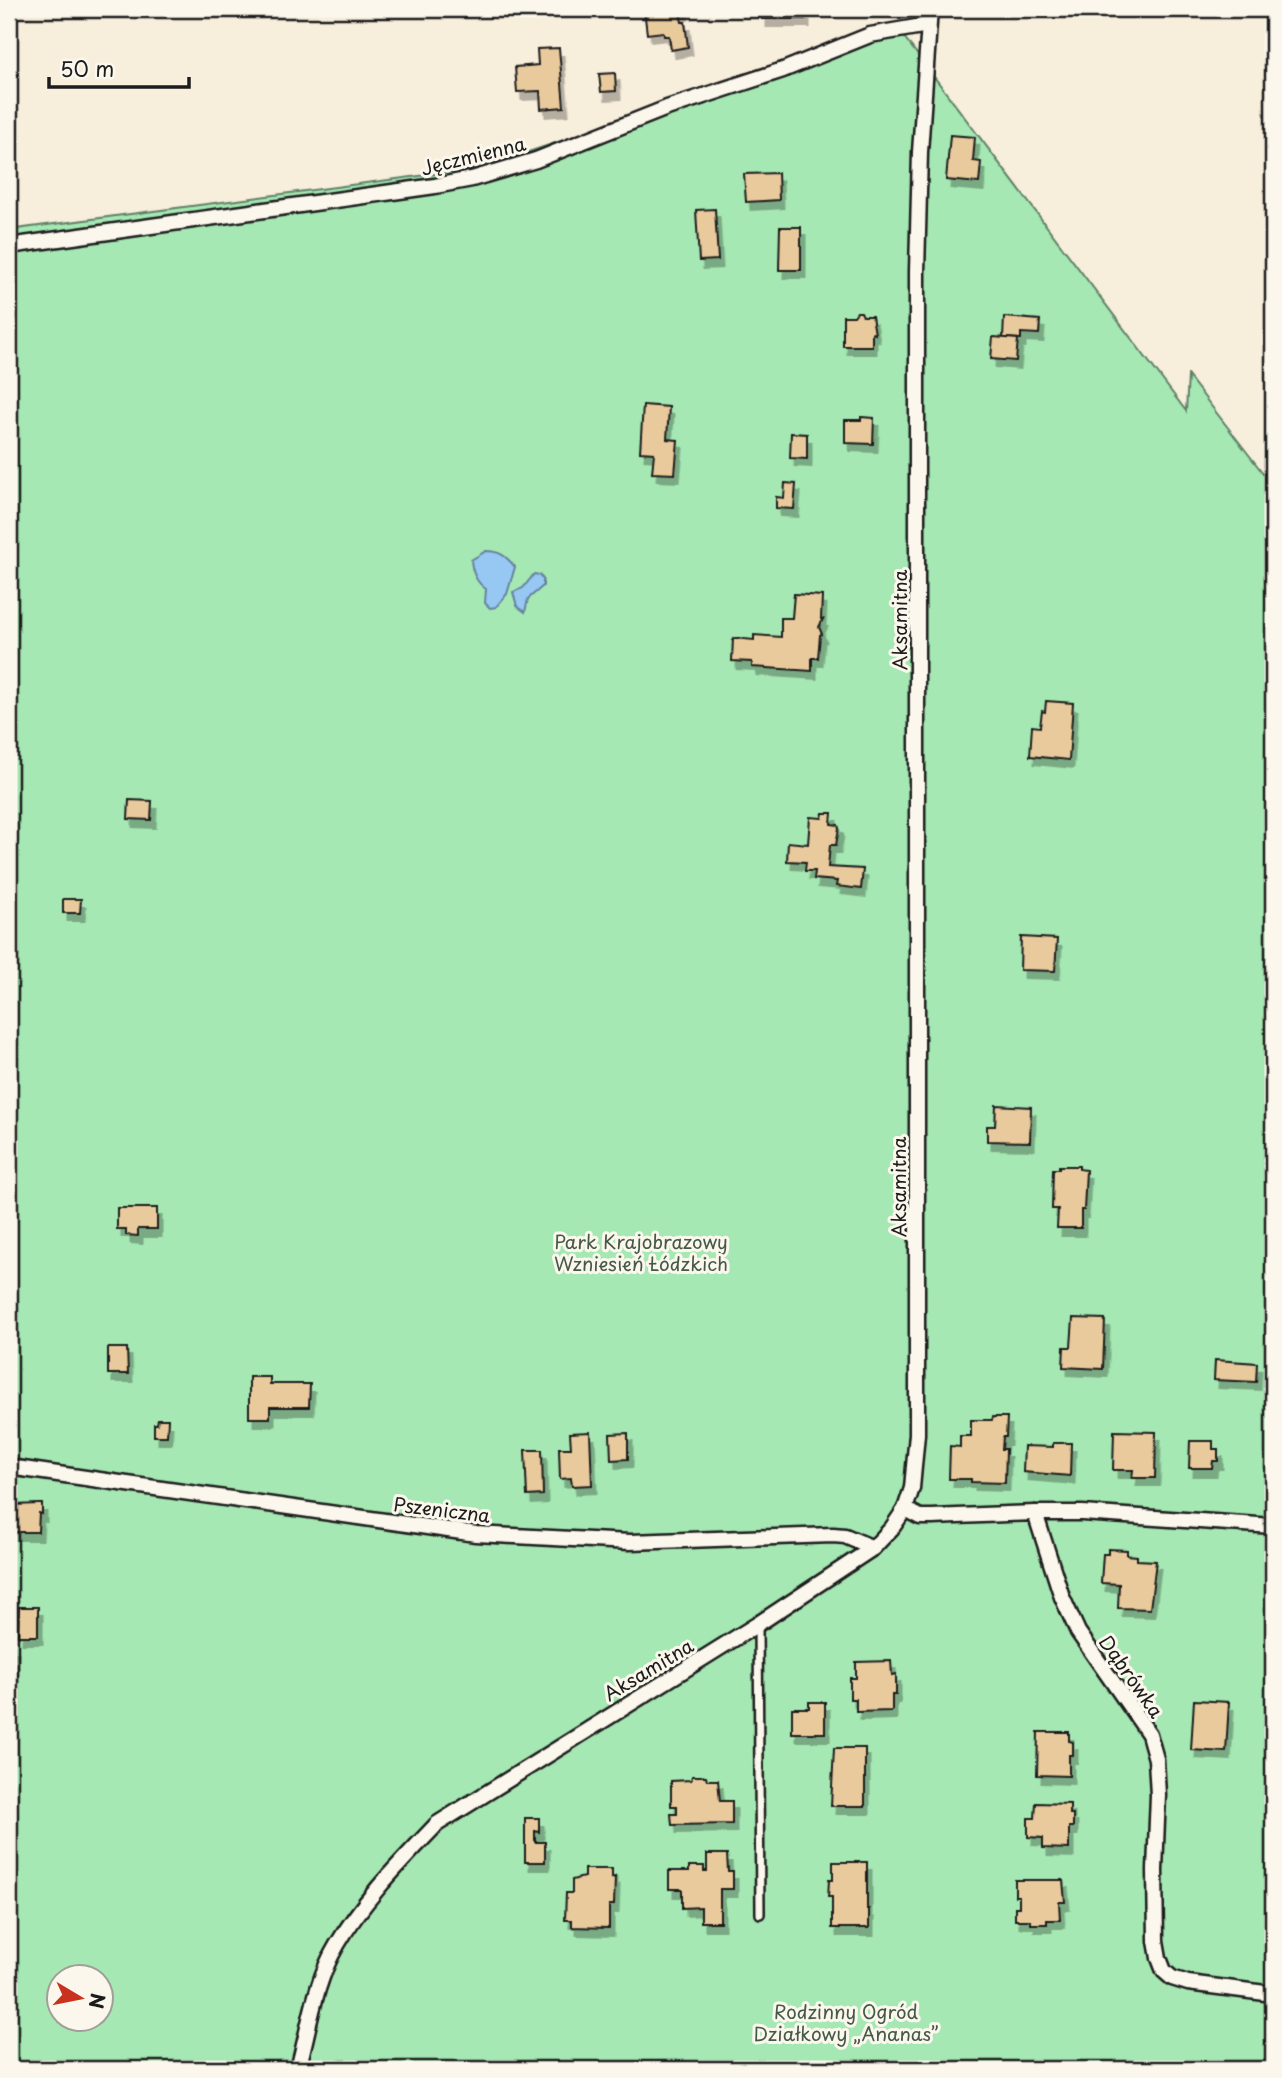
<svg xmlns="http://www.w3.org/2000/svg" width="1282" height="2078" viewBox="0 0 1282 2078" font-family="'Playpen Sans',sans-serif">
<style>
.green{fill:#a5e8b3;stroke:#608268;stroke-width:2;fill-rule:evenodd}
.water{fill:#97c7f3;stroke:#66839d;stroke-width:2}
.building{fill:#e9ca9c;stroke:#1c1c1c;stroke-width:2;filter:url(#shadow)}
.lines{fill:none;stroke-linecap:round;stroke-linejoin:round}
.lane-casing{stroke:#1c1c1c;stroke-width:12}
.street-casing{stroke:#1c1c1c;stroke-width:19}
.lane{stroke:#fbf7ec;stroke-width:7}
.street{stroke:#fbf7ec;stroke-width:14}
.labels{text-anchor:middle;dominant-baseline:central;stroke-width:6;stroke-linejoin:round;paint-order:stroke}
.street-label{font-size:19px;fill:#1c1c1c;stroke:#fbf7ec}
.park-label{font-size:19px;fill:#455949;stroke:#fbf7ec}
</style>
<defs>
<filter id="shadow"><feDropShadow dx="4.5" dy="8" stdDeviation="0" flood-color="#0004"/></filter>
</defs>
<rect width="100%" height="100%" fill="#f7eedc"/>
<filter id="ink" filterUnits="userSpaceOnUse"><feTurbulence type="fractalNoise" baseFrequency=".0143" numOctaves="2"/><feDisplacementMap in="SourceGraphic" scale="14" xChannelSelector="R" yChannelSelector="G"/><feConvolveMatrix kernelMatrix="1 2 1 2 8 2 1 2 1" color-interpolation-filters="sRGB"/></filter>
<g filter="url(#ink)">
<path class="green" d="M898,29l288,382 2,-35 85,110v1583h-1264v-1839l471,-62zM60,1976h42v42h-42z"/>
<g class="water">
<path d="M486,551c14,0 20,5 29,16l-8,27 -11,13 -6,1 -5,-5 1,-14c-9,-6 -14,-17 -15,-29z"/>
<path d="M534,574l5,1 4,4v7l-15,13 -3,13 -8,-6 -4,-14 10,-4z"/>
</g>
<g class="building">
<path d="M644,9h39v3l-3,1 2,9h3l3,25 -17,3 -2,-14h-5l-1,-4 -16,2z"/>
<rect x="762" y="9" width="43" height="10"/>
<path d="M559,48l5,59 -23,2 -1,-18 -23,1 -2,-25 23,-2 -1,-16z"/>
<path d="M615,73l1,18 -15,1 -2,-18z"/>
<path d="M950,135l25,2 -2,24 8,1 -2,21 -33,-3z"/>
<path d="M778,173l1,27 -33,2 -2,-28z"/>
<path d="M715,209l3,51 -19,1 -3,-51z"/>
<path d="M780,227h21v43h-22z"/>
<path d="M857,312h4l2,4h9l3,18 -3,-1v13h-29v-30h11z"/>
<path d="M1004,317l36,3 -1,14 -18,-1v6l-18,-1z"/>
<path d="M993,337l25,2 -2,22 -25,-2z"/>
<path d="M643,405l26,2 -2,32 11,1 -3,34 -23,-1 2,-20 -14,-1z"/>
<path d="M861,417l13,1 -1,26 -28,-1v-23h16z"/>
<path d="M791,433l16,1v25l-17,-1z"/>
<path d="M785,483l11,1 -2,25 -18,-1v-11l8,1z"/>
<path d="M794,594l28,2 -1,23h2l-4,8 3,7 -2,1 -2,23h-6v13l-60,-4v-5l-20,-1 1,-23 21,2v-5l27,2v-19h11z"/>
<path d="M1046,701l27,2 -4,57 -39,-4 2,-30 8,1 2,-16 3,1z"/>
<path d="M129,800l23,1 -1,19 -23,-1z"/>
<path d="M823,813h9l-1,11 7,1 1,3 -3,17h-6l-2,22 35,2 -2,20 -25,-3 1,-5 -23,-2 1,-8h-10l1,-9 -19,-1 1,-19 20,2 2,-27 12,1z"/>
<path d="M63,899h18l-1,14h-17z"/>
<path d="M1021,937l36,2 -2,32 -35,-1z"/>
<path d="M996,1105l35,2 -1,35 -43,-1v-15h8z"/>
<path d="M1059,1166h20v3l7,1 -2,40h-3v18h-24l1,-19h-6l1,-40h6z"/>
<path d="M117,1208h40v21h-19v7l-12,-1v-6h-9z"/>
<path d="M1073,1318l32,1 -2,50 -40,-2 1,-20h7z"/>
<path d="M108,1348h19l1,26h-20z"/>
<path d="M1215,1360l42,3 -1,19 -42,-2z"/>
<path d="M249,1377h21v7h40l-1,23h-39v11h-21z"/>
<path d="M993,1417h14l-1,20h-3l-1,12h4l-1,34 -34,-1v-3h-22l1,-33 10,1v-11h11v-16h21z"/>
<path d="M158,1419h10l-1,17h-13v-12h3z"/>
<path d="M1114,1431l42,1 -1,46h-23l1,-8h-20z"/>
<path d="M590,1432l2,53 -20,1 -1,-8 -11,1 -1,-31h12l-1,-15z"/>
<path d="M628,1433v26l-17,1 -1,-26z"/>
<path d="M1190,1441h23v8h5v12h-5l-1,7h-23z"/>
<path d="M1053,1443h18l-1,33 -47,-4 1,-26 29,1z"/>
<path d="M525,1450h17l1,45 -16,1z"/>
<path d="M38,1504h4v10l-3,-1 -1,19h-27l1,-19h3v-8z"/>
<path d="M1108,1549l19,1v5l10,1v4l19,1 -6,48 -32,-1 1,-24 -18,-1 2,-29h5z"/>
<path d="M19,1607h19v29h-20z"/>
<rect x="9" y="1645" width="5" height="30"/>
<path d="M891,1661l1,14 4,-1v21h-4v16l-36,1v-13h-6v-21h6v-16z"/>
<path d="M1194,1700l35,2 -3,50 -35,-2z"/>
<path d="M809,1702h16v31h-33v-25h17z"/>
<path d="M1038,1732h31v9l4,1v13h-4v21l-32,-1z"/>
<path d="M834,1748h31v58h-34z"/>
<path d="M692,1776h14l1,4h11l2,21h12v23l-60,1 -1,-11h6v-8h-6v-25l20,-1z"/>
<path d="M1036,1803l34,1v10h3v13h-4v22l-26,-1v-10l-15,-1v-19h7z"/>
<path d="M525,1818h14v14l-4,-1v11h10v20h-20z"/>
<path d="M707,1854h20l1,17h5v18h-13v33h-19v-15l-19,1v-19h-13v-18h20v-5h15v5h3z"/>
<path d="M833,1862h34v47h2v19h-37v-31h-4l1,-17h4z"/>
<path d="M584,1869h28v9l3,-1 -1,28h-5v23l-37,-1v-7h-7l1,-27h6v-13l12,-3z"/>
<path d="M1015,1880h48l2,22h-6l1,18h-13v4h-17v-4h-15v-13h4v-11h-4z"/>
</g>
<g class="lines">
<defs>
<path id="lane" d="M758,1624l2,290"/>
<g id="street">
<path d="M9,246l426,-60 37,-7 64,-19 131,-52 116,-38 87,-35 58,-10"/>
<path d="M9,1467l467,67 154,8 203,-7 12,1 28,12"/>
<path d="M905,1509l15,8h12l103,-4 27,84 16,35 71,102 7,25 2,36 -3,75 1,71 3,17 5,13 8,7 16,5 85,11"/>
<path d="M1035,1513h47l191,13"/>
<path d="M298,2069c11,-40 17,-88 39,-124 26,-45 64,-83 100,-121l321,-200 115,-76 19,-20 13,-19 7,-21 5,-54v-1162l3,-120 10,-143"/>
</g>
</defs>
<use href="#lane" class="lane-casing"/>
<use href="#street" class="street-casing"/>
<use href="#lane" class="lane"/>
<use href="#street" class="street"/>
</g>
</g>
<g class="labels">
<g class="street-label">
<text transform="translate(473 155) rotate(-14)">Jęczmienna</text>
<text transform="translate(899 620) rotate(-90)">Aksamitna</text>
<text transform="translate(898 1187) rotate(-90)">Aksamitna</text>
<text transform="translate(442 1509) rotate(7)">Pszeniczna</text>
<text transform="translate(648 1669) rotate(-31)">Aksamitna</text>
<text transform="translate(1132 1676) rotate(55)">Dąbrówka</text>
</g>
<g class="park-label">
<text x="641" y="1241">Park Krajobrazowy<tspan x="641" dy="22">Wzniesień Łódzkich</tspan></text>
<text x="846" y="2011">Rodzinny Ogród<tspan x="846" dy="22">Działkowy „Ananas”</tspan></text>
</g>
</g>
<rect width="1282" height="2078" fill="none" stroke="#fbf7ec" stroke-width="35"/>
<rect x="18" y="18" width="1247" height="2043" fill="none" stroke="#1c1c1c" stroke-width="2.5" filter="url(#ink)"/>
<g transform="translate(80 1998) rotate(100)"><circle r="33" fill="#fbf7ec" stroke="#a29f99" stroke-width="2"/>
<path d="M0-5L12 26L0 18L-12 26Z" fill="#c8321e"/>
<text y="-10" font-size="19" font-weight="bold" text-anchor="middle" fill="#1c1c1c">N</text>
</g>
<path d="M49 77v10h140v-10" fill="none" stroke="#1c1c1c" stroke-width="3.5"/>
<text x="60" y="77" font-size="21" fill="#1c1c1c" stroke="#fbf7ec" stroke-width="5" paint-order="stroke">50 m</text>
</svg>
